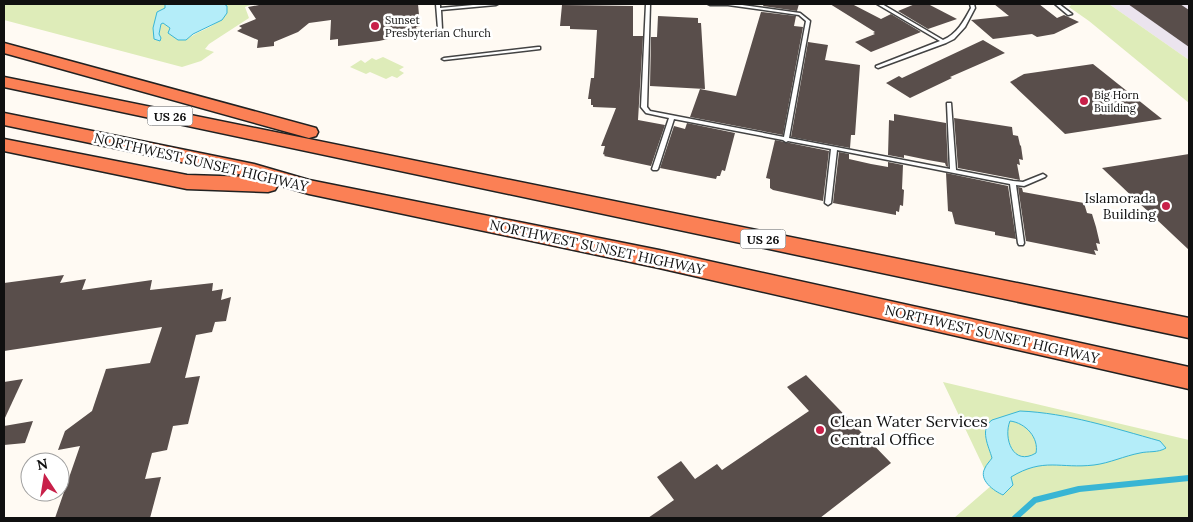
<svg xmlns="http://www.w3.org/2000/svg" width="1193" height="522" viewBox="0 0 1193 522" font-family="Lora,serif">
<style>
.industrial{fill:#ebe4ee}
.green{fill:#deecb9}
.water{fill:#b4edf9;stroke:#38b5d4;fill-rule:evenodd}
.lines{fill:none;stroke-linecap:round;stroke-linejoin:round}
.stream{stroke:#38b5d4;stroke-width:6}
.building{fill:#594e4b}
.lane-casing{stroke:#434343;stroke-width:3}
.highway-casing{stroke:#212121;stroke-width:3}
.lane{fill:#fff;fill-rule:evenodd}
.highway{fill:#fb8055;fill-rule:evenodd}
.poi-dot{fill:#c82049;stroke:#fff;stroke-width:2}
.labels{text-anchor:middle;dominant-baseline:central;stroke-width:5;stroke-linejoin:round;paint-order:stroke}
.far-poi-label{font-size:11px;fill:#101010;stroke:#fff;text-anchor:start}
.shield{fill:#fff;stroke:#585858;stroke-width:1}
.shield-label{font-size:12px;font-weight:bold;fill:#101010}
.street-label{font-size:14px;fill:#101010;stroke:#fff}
.poi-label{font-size:14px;fill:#101010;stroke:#fff;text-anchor:end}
.near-poi-label{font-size:16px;fill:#101010;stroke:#fff;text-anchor:start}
</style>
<rect width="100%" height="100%" fill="#fffaf3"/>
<path class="industrial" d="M1109,4h80v56z"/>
<g class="green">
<path d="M4,4h161v4l-8,4 -4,16 6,6 2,-10 2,-1 23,17c13,-11 39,-14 41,-34l-3,-2h29l-8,3 4,11 -40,26 -4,5 9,3 -13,9 -19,6 -178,-47z"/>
<path d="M1072,4h37l80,56v43l-100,-82 -20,-14z"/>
<path d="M383,57l21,10 -5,3 5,3 -7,5 -5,-2 -6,3 -16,-7 -4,2 -16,-7 11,-7 4,3 7,-5 4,2z"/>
<path d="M943,382l246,58v78h-235l38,-33z"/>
</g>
<g class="water">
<path d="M165,4h59l3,2v7l-5,7 -29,14 -7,6h-8l-10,-7 2,-5 -7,-5 -2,1 -2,10 2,4 -1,3 -6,-2 -1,-11 4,-16 8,-4z"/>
<path d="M1020,411c48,2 93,17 140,30l6,7c-8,5 -18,3 -26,5 -16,3 -30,10 -46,12 -34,4 -50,-8 -83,12l2,8 -10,10c-9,-4 -25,-15 -18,-27 1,-3 5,-7 7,-10 -3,-11 -13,-29 0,-38zM1010,421c16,2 29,17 26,32 -23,14 -33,-15 -26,-32z"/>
</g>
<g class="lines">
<path class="stream" d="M1015,518l20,-18 44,-11 110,-11"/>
</g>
<g class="building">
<path d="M264,4h154l2,22 -4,1 1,3 -29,4v5l-9,2 -41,5v-7l-8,1 1,-20 -22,3 -11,9 -24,10v4l-17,2 1,-8 -21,-9 5,-3 -3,-2 17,-7 -8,-12z"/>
<path d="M764,4h35l-2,7 -34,-5z"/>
<path d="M830,4h22l29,15 10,-5 30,18 -50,20 -16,-10 20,-8 -2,-1 2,-1z"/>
<path d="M915,4h13l29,15 -29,10 -30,-18z"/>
<path d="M994,4h45l18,14 7,-3 15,7 -25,12 -17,3 -5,-3 -39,5 -22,-19 38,-4z"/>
<path d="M1128,4h52l9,6v37z"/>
<path d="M562,5l71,1v30h10l-5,84 27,5 -14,41 -47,-10 1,-1 -2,-1 2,-8h-4l15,-38 -23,-1v-2h-2v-6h-3l3,-21h3l3,-48 -27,-1v-3h-10z"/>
<path d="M761,12l35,4 -2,10 9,1 -20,108 -93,-18 10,-28 36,7z"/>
<path d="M658,16l40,2v5h3l4,66 -55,-3 1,-49h6z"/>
<path d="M983,40l22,13 -55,24 2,1 -42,20 -24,-15 13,-7 3,2z"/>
<path d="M808,42l20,3 -3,15 35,5 -5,70h-4l-1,13 -59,-11z"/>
<path d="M1093,64l69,55 -97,15 -55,-52 14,-8z"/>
<path d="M894,114l52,9 2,44 -2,-1 -1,-3 -17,-3 -24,-5v3l-16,-3 1,-35 5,1z"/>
<path d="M954,118l58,9 1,8 5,1 2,9 1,1 2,14 -4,-1 1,6 -3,-1 3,16 -62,-12z"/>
<path d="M687,123l48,10 -10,38 -3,-1 -2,6h-3l-1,3 -56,-11 14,-42 11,3z"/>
<path d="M775,140l54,11 -6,50 -50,-11 -3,-2v-9l-4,-1z"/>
<path d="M839,152l10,2v5l22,5 17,3v-5l15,3 -1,24 2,1 -1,16 -3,-1 -1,7 -3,-1v4l-63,-12z"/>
<path d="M1189,154v96l-87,-82z"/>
<path d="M946,173l62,13 8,53 -21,-4v-3l-40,-8 -3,-12 -4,-1z"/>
<path d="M1018,187l4,1 1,4 61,11 3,10 5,1 4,13 4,17 -4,-1 2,8 -4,-1 2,5 -70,-14z"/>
<path d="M64,275l-4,8 26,-4 -4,11 70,-10 -2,10 63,-7 -1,8 11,-2 -2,11 10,-3 -5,24 -11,1 -3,10 -16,3 -11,43 15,-2 -12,48 -15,2 -6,24 -15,3 -7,26 16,-2 -11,41h-95l25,-72 -22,4 7,-19 27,-20 14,-42 44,-6 12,-36 -158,24v-68z"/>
<path d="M806,375l85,88 -71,55h-172l26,-18 -17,-23 24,-16 14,18 22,-15 5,6 87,-59 -22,-24z"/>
<path d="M23,379l-19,41v-38z"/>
<path d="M33,421l-8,22 -21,2v-19z"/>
</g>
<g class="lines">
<defs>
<g id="lane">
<path d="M436,4h4v4l44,-4h14l-2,1 -55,5 1,19 -2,1 -2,-1z"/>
<path d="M646,4h4l-3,103 3,4 134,26 22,-116 -7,-6 -71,-10h-18l-2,-1h27l65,9 10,8 -21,117 161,31 -3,-65v-1h4l5,67 57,11 10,1 20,-8 3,2 -1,1 -21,9 -8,-1 8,58 -1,2h-4l-1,-2 -8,-59 -173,-34 -6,53 -3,2 -3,-2 6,-54 -43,-8 -2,1 -3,-2 -109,-21 -16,50 -1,1h-4l-1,-1 17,-51 -23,-5 -5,-6z"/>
<path d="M877,4h5l61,36c14,-6 21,-19 28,-32l-1,-4h4l1,4 -10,19 -11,12 -8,4 -68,25 -2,-1v-1l64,-25z"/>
<path d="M1055,4h4l13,10 -4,1z"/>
<path d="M538,47h2v2l-96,11 -2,-1 2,-1z"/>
</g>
<g id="highway">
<path d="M4,43l312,85 2,4 -2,4 -7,2 -305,-85z"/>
<path d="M4,77l1185,241v20l-1185,-251z"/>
<path d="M4,113l250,51 55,16 350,70 530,117v22l-530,-121 -350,-74 -31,-9 -3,5 -7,2 -81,-3 -183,-38v-12l183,36 66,2 -249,-52z"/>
</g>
</defs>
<use href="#lane" class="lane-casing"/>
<use href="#highway" class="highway-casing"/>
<use href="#lane" class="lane"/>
<use href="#highway" class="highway"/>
</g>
<g class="poi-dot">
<circle cx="375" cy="26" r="5"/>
<circle cx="1084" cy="101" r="5"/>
<circle cx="1166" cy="206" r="5"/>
<circle cx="820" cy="430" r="5"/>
</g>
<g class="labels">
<g class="far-poi-label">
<text x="385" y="20">Sunset<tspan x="385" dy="13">Presbyterian Church</tspan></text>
<text x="1094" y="95">Big Horn<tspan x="1094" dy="13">Building</tspan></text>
</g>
<g class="shield">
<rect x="147.5" y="106.5" width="45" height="19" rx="4"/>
<rect x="740.5" y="229.5" width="45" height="19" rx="4"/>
</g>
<g class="shield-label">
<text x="170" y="116">US 26</text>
<text x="763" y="239">US 26</text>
</g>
<g class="street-label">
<text transform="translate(201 162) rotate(13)">NORTHWEST SUNSET HIGHWAY</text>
<text transform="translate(597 247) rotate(12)">NORTHWEST SUNSET HIGHWAY</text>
<text transform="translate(992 334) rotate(13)">NORTHWEST SUNSET HIGHWAY</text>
</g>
<g class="poi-label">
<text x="1156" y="198">Islamorada<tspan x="1156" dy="16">Building</tspan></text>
</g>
<g class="near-poi-label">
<text x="830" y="421">Clean Water Services<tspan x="830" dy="18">Central Office</tspan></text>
</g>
</g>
<rect width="1193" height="522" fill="none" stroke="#101010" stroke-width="10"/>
<g transform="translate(45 477) rotate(348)"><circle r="24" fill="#ffffff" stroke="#9f9f9f"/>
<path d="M0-4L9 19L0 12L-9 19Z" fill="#c82049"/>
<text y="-8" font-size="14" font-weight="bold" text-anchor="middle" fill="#101010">N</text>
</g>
</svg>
